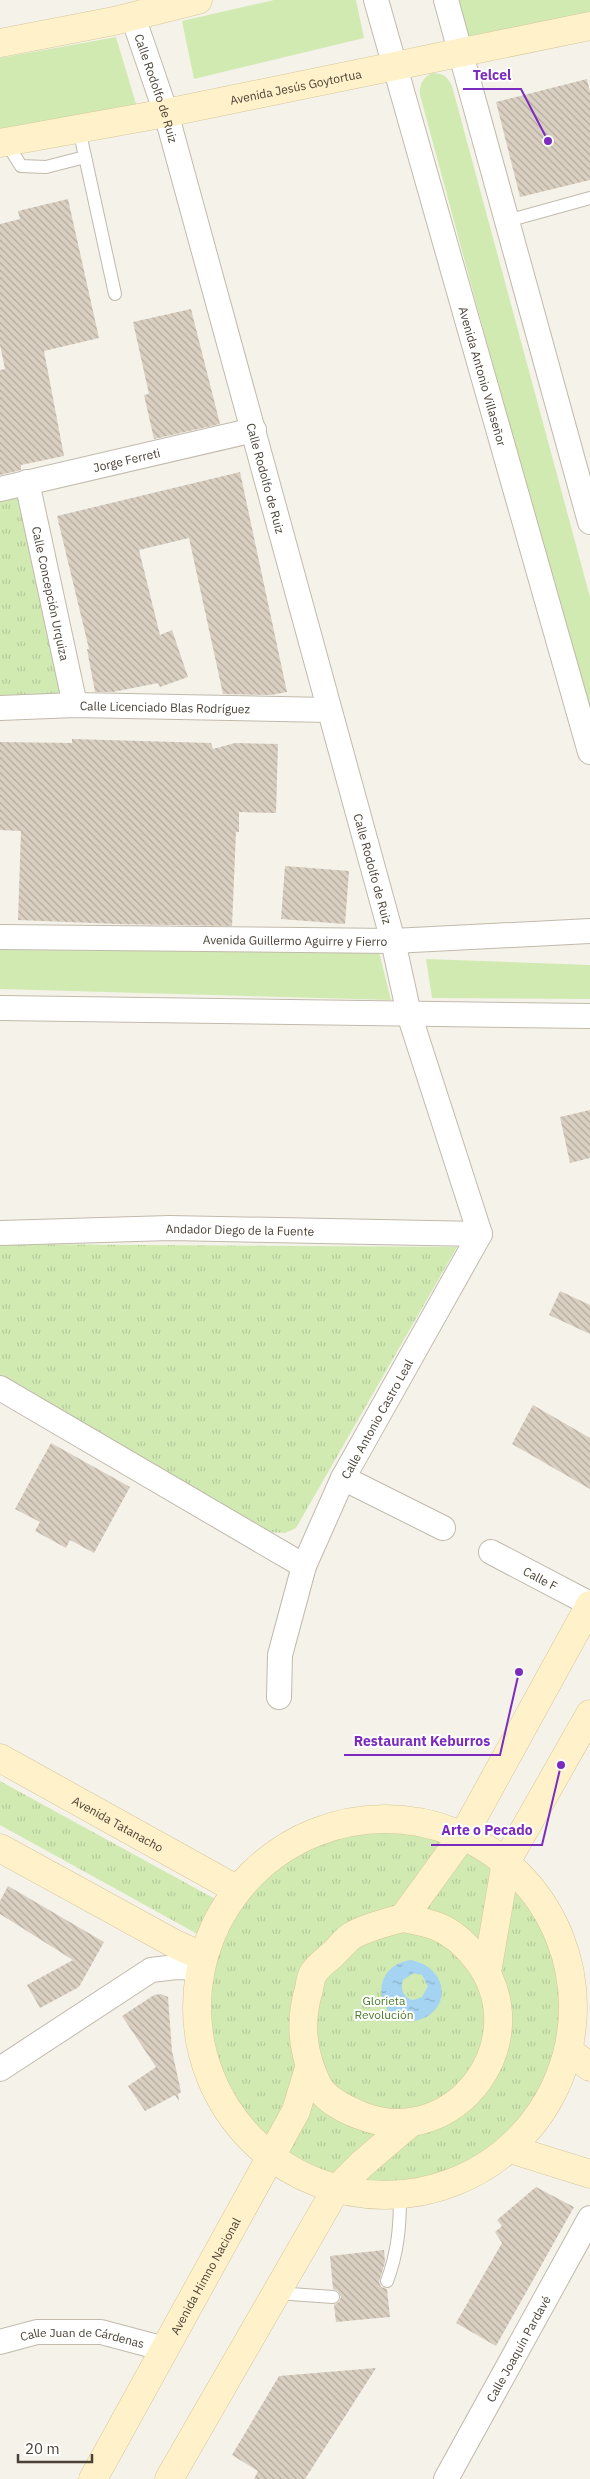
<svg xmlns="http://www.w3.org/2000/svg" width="590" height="2479" viewBox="0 0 590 2479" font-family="'IBM Plex Sans',sans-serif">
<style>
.grass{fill:url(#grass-tufts)}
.garden{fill:#d1eab2}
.water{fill:url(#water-ripples);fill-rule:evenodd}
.building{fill:url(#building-back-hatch)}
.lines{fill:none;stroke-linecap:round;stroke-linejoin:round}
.lane-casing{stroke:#c1baac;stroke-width:14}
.street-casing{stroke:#c1baac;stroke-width:26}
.secondary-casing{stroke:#d6c699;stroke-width:29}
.lane{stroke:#fff;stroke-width:12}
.street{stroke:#fff;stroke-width:24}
.secondary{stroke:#fff2ca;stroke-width:28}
.labels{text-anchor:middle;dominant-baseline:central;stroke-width:4;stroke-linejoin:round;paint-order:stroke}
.street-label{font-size:12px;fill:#4a4237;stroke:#fff}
.park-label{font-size:12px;fill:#497e28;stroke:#fff}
.leader{fill:none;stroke:#7b2cbf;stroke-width:2}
.callout-dot{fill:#7b2cbf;stroke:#fff;stroke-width:2}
.callout-label{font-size:14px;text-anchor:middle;font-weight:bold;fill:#7b2cbf;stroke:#fff;stroke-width:4;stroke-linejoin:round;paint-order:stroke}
</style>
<defs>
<pattern id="grass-tufts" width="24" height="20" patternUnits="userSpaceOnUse" patternTransform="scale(1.25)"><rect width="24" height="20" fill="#d1eab2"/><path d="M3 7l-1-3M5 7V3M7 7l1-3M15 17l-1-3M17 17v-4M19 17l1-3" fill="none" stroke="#b5ca9a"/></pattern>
<pattern id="water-ripples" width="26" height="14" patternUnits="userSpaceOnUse" patternTransform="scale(1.25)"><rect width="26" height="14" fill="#a5d4f3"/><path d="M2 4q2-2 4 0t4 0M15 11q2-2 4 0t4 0" fill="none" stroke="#88aec6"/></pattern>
<pattern id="building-back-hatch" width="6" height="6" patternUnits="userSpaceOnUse" patternTransform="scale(1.25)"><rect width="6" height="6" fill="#dad0c2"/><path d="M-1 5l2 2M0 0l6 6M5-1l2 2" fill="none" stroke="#b3aa9e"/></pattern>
</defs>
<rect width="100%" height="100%" fill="#f5f2ea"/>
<g class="grass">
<path d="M27,482l45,221 -72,3v-217z"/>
<path d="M0,1244l457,3 -161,281 -11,5 -15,-1 -270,-156z"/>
<path d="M0,1781l217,119 -16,36 -201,-111z"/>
<circle cx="385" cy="2007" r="188"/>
</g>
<g class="garden">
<path d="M274,0h82l8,38 -170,41 -12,-58z"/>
<path d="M446,0h144v24l-129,29z"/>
<path d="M116,37l20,67 -136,25v-71z"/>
<path d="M432,73c11,0 15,3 20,13l138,511v128l-170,-630c-1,-11 3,-17 12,-22z"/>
<path d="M0,950l379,2 12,48 -391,-11z"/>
<path d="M426,959l164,6v34l-158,-1z"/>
</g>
<path class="water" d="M411,1960c20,4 36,20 29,42 -3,7 -9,13 -16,16 -42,19 -64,-50 -13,-58zM414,1973l8,2 6,11 -6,11 -9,3c-10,-3 -13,-11 -10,-20z"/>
<g class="building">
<path d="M587,79l3,13v88l-70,17 -24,-95z"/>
<path d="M68,199l31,139 -55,13 20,105 -43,9v5l-21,5v-105l5,-1 -5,-24v-121l20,-5 -2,-8z"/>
<path d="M191,309l29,115 -66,15 -10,-44 5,-1 -16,-72z"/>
<path d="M240,472l47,220 -16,3 -48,-1 -34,-156 -50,12 21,85 12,-5 16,47 -28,10 -2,-4 -45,9h-18l-8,-43h2l-32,-133z"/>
<path d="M72,739l139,4 2,6 22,-6 43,1 -2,69 -37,-1v20h-3l-4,94 -115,-2 -99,-4 3,-89 -21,-1v-88l72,1z"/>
<path d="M285,866l64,5 -4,53 -64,-5z"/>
<path d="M590,1110v48l-20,5 -10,-46z"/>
<path d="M560,1291l30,14v29l-41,-19z"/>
<path d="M533,1405l57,33v51l-78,-45z"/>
<path d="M51,1443l79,44 -36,66 -24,-13 -4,8 -31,-17 5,-9 -25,-13z"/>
<path d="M8,1886l96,56 -25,45 -39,21 -13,-23 46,-25 -73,-46v-13z"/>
<path d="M161,1994l7,3 4,54 9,41 -3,2 1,7 -4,-6 -30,16 -17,-25 28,-19 -34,-51 32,-21z"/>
<path d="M536,2187l38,20 -78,139 -40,-23 46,-80 -7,-11 7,-6 -5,-6z"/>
<path d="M384,2250l1,12 -6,20 2,5 6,2 3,28 -54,5 -2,-17 5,-3 2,-5 -3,-6 -5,-2 -3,-33z"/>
<path d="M376,2368l-71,111h-51l4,-8 -26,-16 47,-79z"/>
</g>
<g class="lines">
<defs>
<g id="lane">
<path d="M79,129l36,165"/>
<path d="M6,142l15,24 25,1 39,-10"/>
<path d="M507,221l83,-23"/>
<path d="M387,2281c11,-29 13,-55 13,-85"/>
<path d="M276,2293l57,4"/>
</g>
<g id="street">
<path id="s1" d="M376,0l214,752"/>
<path d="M446,0l144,522"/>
<path id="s2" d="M133,17l33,96 227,828 16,73 71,220 -137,244 -39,88 -24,89 -1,42"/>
<path id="s3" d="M27,482l48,223"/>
<path id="s4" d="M0,489l254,-59"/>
<path id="s5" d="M0,708l75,-3 254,5"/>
<path id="s6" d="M0,937l393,4 197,-10"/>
<path d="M0,1008l590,8"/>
<path id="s7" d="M0,1233l170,-5 310,6"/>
<path d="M0,1388l304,178"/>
<path d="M343,1478l100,50"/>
<path id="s8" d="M491,1552l99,52"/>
<path d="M0,2069l151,-99 25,-3 26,1"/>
<path id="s9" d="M0,2342l37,-10h64l64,17"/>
<path id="s10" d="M446,2479l144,-261"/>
</g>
<g id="secondary">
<path d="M0,43l114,-22 84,-21"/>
<path id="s11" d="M0,143l166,-30 424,-87"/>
<path id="s12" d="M0,1758l236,131"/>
<circle cx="385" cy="2007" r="188"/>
<path d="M0,1848l175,96 28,13"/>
<path d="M403,1918c11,2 23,4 33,8 16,6 30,19 41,33 61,79 -20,193 -115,157 -16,-6 -38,-17 -45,-32 -15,-32 -18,-62 -8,-95 1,-6 2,-14 6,-18 5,-7 13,-12 19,-18 6,-6 12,-14 19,-18 15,-8 34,-13 50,-17z"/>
<path d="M403,1918l61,-84 126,-229"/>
<path d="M487,1972l19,-110 84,-148"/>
<path d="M569,2051l21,16"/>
<path d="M510,2149l80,25"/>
<path id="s13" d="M93,2479l203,-368 13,-43"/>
<path d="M169,2479l166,-288 27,-27 48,-41"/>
</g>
</defs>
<use href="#lane" class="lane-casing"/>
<use href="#street" class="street-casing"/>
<use href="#secondary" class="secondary-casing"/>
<use href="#lane" class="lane"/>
<use href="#street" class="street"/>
<use href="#secondary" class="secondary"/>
</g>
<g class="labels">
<g class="street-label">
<text stroke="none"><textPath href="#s11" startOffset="301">Avenida Jesús Goytortua</textPath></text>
<text stroke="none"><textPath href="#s2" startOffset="75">Calle Rodolfo de Ruiz</textPath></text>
<text stroke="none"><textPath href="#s1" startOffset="391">Avenida Antonio Villaseñor</textPath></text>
<text stroke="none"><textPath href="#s4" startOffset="130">Jorge Ferreti</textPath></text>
<text stroke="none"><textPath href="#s2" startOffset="480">Calle Rodolfo de Ruiz</textPath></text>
<text stroke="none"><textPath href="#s3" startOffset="114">Calle Concepción Urquiza</textPath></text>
<text stroke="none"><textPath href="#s5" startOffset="165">Calle Licenciado Blas Rodríguez</textPath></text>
<text stroke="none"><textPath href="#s2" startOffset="885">Calle Rodolfo de Ruiz</textPath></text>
<text stroke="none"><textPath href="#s6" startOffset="295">Avenida Guillermo Aguirre y Fierro</textPath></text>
<text stroke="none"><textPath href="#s7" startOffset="240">Andador Diego de la Fuente</textPath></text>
<text transform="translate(377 1419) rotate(-61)">Calle Antonio Castro Leal</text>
<text stroke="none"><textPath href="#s8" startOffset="56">Calle F</textPath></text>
<text stroke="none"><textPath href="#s12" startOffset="135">Avenida Tatanacho</textPath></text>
<text stroke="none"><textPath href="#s13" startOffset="232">Avenida Himno Nacional</textPath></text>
<text stroke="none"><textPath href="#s9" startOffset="84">Calle Juan de Cárdenas</textPath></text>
<text stroke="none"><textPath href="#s10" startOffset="149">Calle Joaquín Pardavé</textPath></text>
</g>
<g class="park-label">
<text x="384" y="2000">Glorieta<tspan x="384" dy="14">Revolución</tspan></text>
</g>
</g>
<path class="leader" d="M548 141L521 89H463M519 1672L500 1755H344M561 1765L542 1845H431"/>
<g class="callout-dot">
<circle cx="548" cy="141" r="5"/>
<circle cx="519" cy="1672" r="5"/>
<circle cx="561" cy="1765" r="5"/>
</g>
<g class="callout-label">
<text x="492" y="80">Telcel</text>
<text x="422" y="1746">Restaurant Keburros</text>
<text x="487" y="1835">Arte o Pecado</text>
</g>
<path d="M18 2454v8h74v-8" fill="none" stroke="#4a4237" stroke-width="2.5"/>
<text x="25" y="2454" font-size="15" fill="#4a4237" stroke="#ffffff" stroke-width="4" paint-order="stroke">20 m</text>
</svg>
